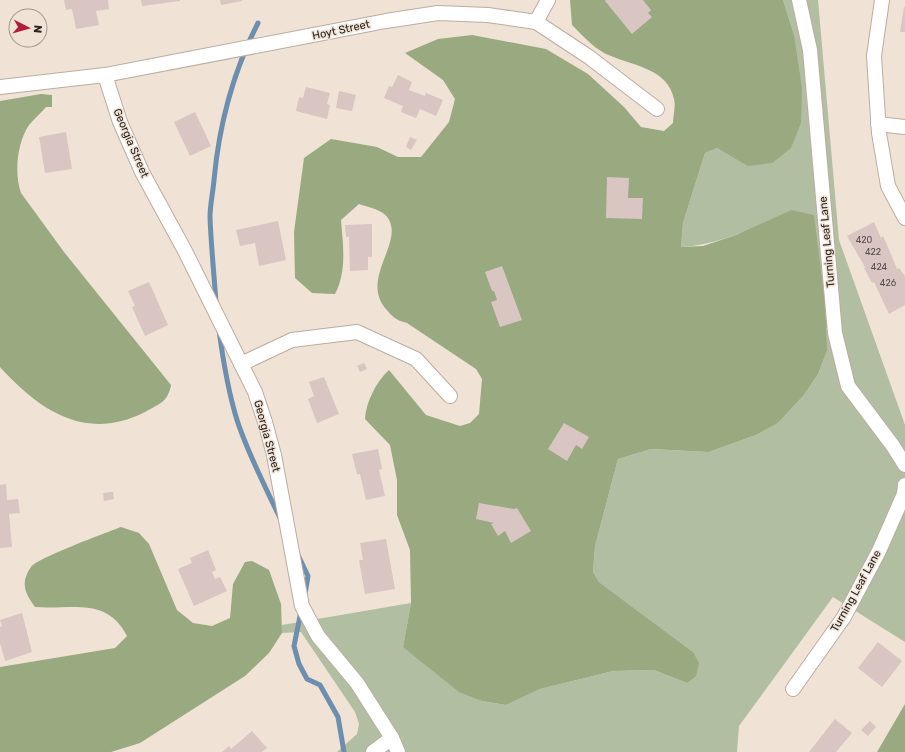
<svg xmlns="http://www.w3.org/2000/svg" width="905" height="752" viewBox="0 0 905 752" font-family="Rubik,sans-serif">
<style>
.green{fill:#b2bea2}
.forest{fill:#99a980}
.lines{fill:none;stroke-linecap:round;stroke-linejoin:round}
.stream{stroke:#6e8eae;stroke-width:5}
.building{fill:#d9c5c1}
.street-casing{stroke:#bbada1;stroke-width:16}
.street{stroke:#fff;stroke-width:14}
.labels{text-anchor:middle;dominant-baseline:central;stroke-width:3;stroke-linejoin:round;paint-order:stroke}
.number-label{font-size:9px;fill:#564c48}
.street-label{font-size:11px;fill:#2a2420;stroke:#f0e2d5}
</style>
<rect width="100%" height="100%" fill="#f0e2d5"/>
<path class="green" d="M783,0h35l21,240 66,185v217l-72,-45 -94,129 -2,26h-400l20,-18 2,-10 -4,-12 -54,-80 -19,1v-8l129,-22 -8,44 79,54 24,4 34,-16 73,-18 41,-1 33,13 6,-31 -94,-70 -6,-10 2,-26 23,-87 33,-10 58,3 47,-17 22,-12 26,-28 14,-21 9,-23 -36,-141c-37,17 -67,34 -110,37l2,-24 22,-70 12,-5 30,18 47,-131z"/>
<g class="forest">
<path d="M570,0h213l11,35 8,53 -1,35 -10,25 -19,15 -25,3 -30,-18 -12,5 -22,70 -2,24 22,-1 33,-11 55,-25 23,5 11,87 2,49 -9,23 -14,21 -26,28 -22,12 -47,17 -58,-3 -33,10 -23,87 -2,26 6,10 94,70 6,11 -3,13 -9,7 -33,-13 -41,1 -73,18 -34,16 -24,-4 -23,-9 -56,-45 8,-44 -1,-53 -13,-35v-35l-7,-35 -25,-26c1,-17 11,-37 24,-49l37,45 34,11 10,-3 9,-9 3,-35 -6,-10 -69,-46c-12,-3 -14,-6 -22,-15 -23,-29 15,-62 5,-86 -4,-12 -20,-14 -31,-18l-18,16c2,25 6,51 -6,74l-23,-1 -17,-15 -1,-46 10,-74 27,-19 46,8 21,10h23l28,-35 6,-23 -12,-19 -38,-27 33,-14 34,-4 74,14 42,25 36,33 17,20 23,4 9,-8c0,-7 3,-17 1,-24 -6,-30 -40,-33 -63,-43 -15,-5 -28,-20 -39,-31z"/>
<path d="M41,94l11,1v12h-6c-5,6 -12,12 -17,18 -12,18 -15,48 -8,68l43,59 107,133c-3,17 -12,19 -26,27 -59,30 -105,-1 -145,-45v-266z"/>
<path d="M121,527l18,6 10,11 28,66 16,13 19,3 18,-8 3,-34 12,-22 7,-1 17,9 12,34 1,29 -13,20 -24,23 -105,67 -29,9h-111v-85l115,-19 12,-12c-20,-40 -56,-26 -92,-29 -10,-14 -15,-24 -4,-40 6,-9 75,-34 90,-40z"/>
<path d="M905,704v48h-28z"/>
</g>
<g class="lines">
<g class="stream">
<path d="M216,302c-2,-28 -5,-57 -6,-85 0,-12 3,-25 4,-37 5,-54 19,-108 44,-157"/>
<path d="M219,330c4,30 9,61 18,90 11,34 28,66 43,98"/>
<path d="M298,555l10,21 -3,18"/>
<path d="M301,611l-7,35 5,18 8,15 13,6 18,32 6,35"/>
</g>
</g>
<g class="building">
<path d="M64,0h44l1,9 -13,2 3,14 -23,4 -4,-20 -6,1z"/>
<path d="M141,0h39v1l-38,5z"/>
<path d="M220,0h22v1l-21,4z"/>
<path d="M606,0h37l8,10 -3,3 4,4 -20,17 -27,-33z"/>
<path d="M904,7h1v25h-5z"/>
<path d="M398,75l14,7 -3,8 16,6 1,-3 17,7 -7,16 -16,-7 -4,9 -15,-6 2,-6 -19,-8 5,-12 3,1z"/>
<path d="M306,87l24,6 -3,11 3,1 -3,14 -31,-8 3,-14 4,1z"/>
<path d="M339,91l17,4 -4,16 -16,-3z"/>
<path d="M195,112l16,34 -21,10 -16,-34z"/>
<path d="M66,132l6,37 -27,4 -6,-36z"/>
<path d="M410,137l7,3 -6,10 -5,-3z"/>
<path d="M607,177l22,1 -1,20h15l-1,21 -36,-1z"/>
<path d="M278,221l8,39 -27,6 -4,-23 -15,3 -4,-16z"/>
<path d="M874,222l7,16 2,-2 4,9 10,24 2,-1 6,8v29l-16,9 -15,-32 -2,1 -8,-15 1,-1 -18,-31z"/>
<path d="M372,224v33h-4v13l-18,1 -1,-34h-3l-1,-12z"/>
<path d="M502,266l20,54 -22,7 -9,-25 6,-2 -3,-9h-2l-7,-19z"/>
<path d="M149,282l19,43 -23,11 -13,-29 3,-1 -7,-15z"/>
<path d="M364,363l3,6 -7,3 -3,-6z"/>
<path d="M324,377l15,37 -22,9 -9,-24 6,-3 -5,-14z"/>
<path d="M564,423l25,14 -7,12 -6,-4 -9,16 -19,-12z"/>
<path d="M378,449l4,20 -3,1 6,26 -19,4 -6,-26h-3l-5,-20z"/>
<path d="M6,484l1,16 11,-1 2,14 -11,1 3,33 -12,1v-63z"/>
<path d="M113,492l1,7 -10,2 -1,-8z"/>
<path d="M479,503l35,6 3,-1 14,23 -20,12 -6,-12 -7,5 -7,-12 3,-1 -18,-4z"/>
<path d="M386,539l9,50 -30,5 -6,-34h4l-3,-17z"/>
<path d="M208,550l8,20 -4,2 3,7 5,-2 7,14 -33,15 -16,-37 14,-6 -2,-5z"/>
<path d="M22,613l10,39 -27,9 -5,-18v-16l2,-1 -2,-6z"/>
<path d="M878,642l24,19 -20,26 -24,-19z"/>
<path d="M835,719l17,14 -16,19h-27z"/>
<path d="M870,721l6,6 -8,9 -7,-6z"/>
<path d="M252,731l15,17 -5,4h-40l7,-6 2,3z"/>
</g>
<g class="lines">
<defs>
<g id="street">
<path d="M799,0l11,50 25,283 13,53 45,60 12,19"/>
<path d="M882,0l-8,56 5,77 9,53 17,32"/>
<path d="M536,22l12,-22"/>
<path d="M105,75l15,47 22,50 43,79 70,141 10,30 9,33 28,151 16,30 39,47 35,55 6,14"/>
<path d="M0,87l105,-12 281,-54 52,-8 50,2 48,7 53,35 68,52"/>
<path d="M878,124l27,3"/>
<path d="M241,364l51,-24 65,-8 59,27 34,37"/>
<path d="M793,689l51,-72 35,-66 25,-57 1,-9"/>
<path d="M373,752l19,-14"/>
</g>
</defs>
<use href="#street" class="street-casing"/>
<use href="#street" class="street"/>
</g>
<g class="labels">
<g class="number-label">
<text x="864" y="240">420</text>
<text x="873" y="252">422</text>
<text x="879" y="267">424</text>
<text x="888" y="283">426</text>
</g>
<g class="street-label">
<text transform="translate(341 30) rotate(-12)">Hoyt Street</text>
<text transform="translate(131 143) rotate(67)">Georgia Street</text>
<text transform="translate(827 242) rotate(-95)">Turning Leaf Lane</text>
<text transform="translate(267 436) rotate(75)">Georgia Street</text>
<text transform="translate(856 591) rotate(-61)">Turning Leaf Lane</text>
</g>
</g>
<g transform="translate(28 28) rotate(96)"><circle r="19" fill="#f0e2d5" stroke="#a1968d"/>
<path d="M0-3L7 15L0 10L-7 15Z" fill="#b11e3c"/>
<text y="-6" font-size="11" font-weight="bold" text-anchor="middle" fill="#2a2420">N</text>
</g>
</svg>
